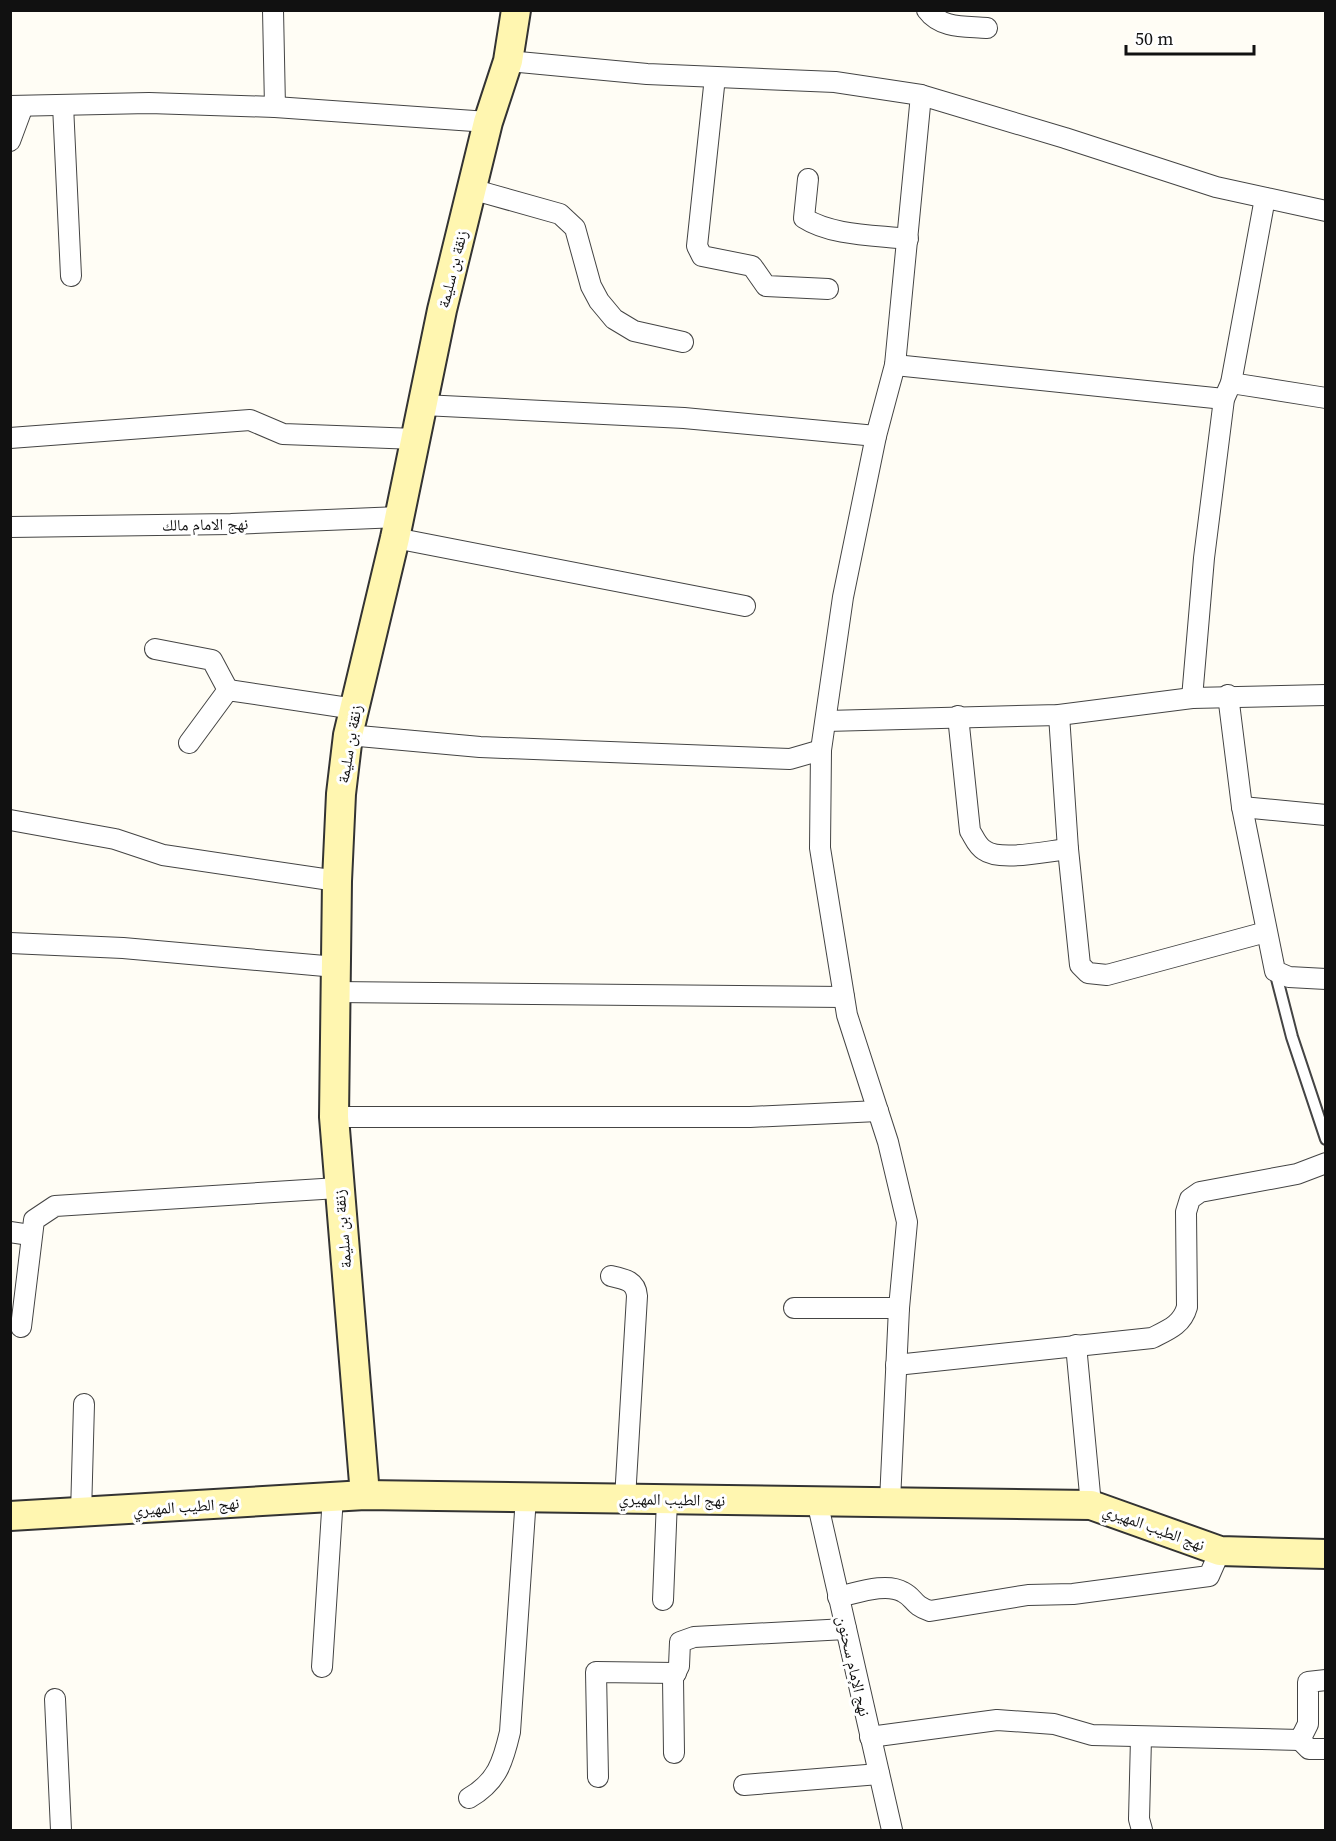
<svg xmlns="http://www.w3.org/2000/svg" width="1336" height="1841" viewBox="0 0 1336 1841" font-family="'Source Serif 4','Noto Naskh Arabic',serif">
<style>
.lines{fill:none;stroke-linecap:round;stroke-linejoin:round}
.lane-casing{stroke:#444;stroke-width:14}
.street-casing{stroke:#444;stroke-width:22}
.secondary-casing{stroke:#333;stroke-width:32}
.lane{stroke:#fff;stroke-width:10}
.street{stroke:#fff;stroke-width:20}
.secondary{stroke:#fff6b0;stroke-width:28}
.labels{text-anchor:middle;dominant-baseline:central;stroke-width:6;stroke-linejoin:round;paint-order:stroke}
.street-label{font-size:16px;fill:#111;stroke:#fff}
</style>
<rect width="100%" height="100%" fill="#fffdf5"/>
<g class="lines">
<defs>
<path id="lane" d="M1275,971l17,66 34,102"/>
<g id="street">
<path d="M273,10l2,97"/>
<path d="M927,10c14,19 39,16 60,18"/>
<path d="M508,61l139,13 188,8 86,13 144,43 151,49 110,24"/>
<path d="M715,77l-18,169 5,10 50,10 14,20 62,3"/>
<path d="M63,105l8,171"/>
<path d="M10,106l139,-3 126,4 213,15"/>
<path d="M10,141l13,-35"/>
<path d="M808,179l-4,39c28,18 72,17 104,21"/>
<path d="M471,189l89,25 15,14 16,58 8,15 15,18 20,12 49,11"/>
<path d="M895,365l329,34"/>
<path d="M1231,383l95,15"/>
<path d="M423,405l261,13 192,18"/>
<path d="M10,438l240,-18 33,14 133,5"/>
<path d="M10,527l221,-3 168,-7"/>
<path d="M395,538l350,68"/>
<path d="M155,649l57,11 16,30"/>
<path d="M1228,695l14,112 33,164 14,6 37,2"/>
<path d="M1192,698l12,-140 20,-159 7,-16 34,-185"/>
<path d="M1059,715l9,134 12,116 8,8 19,2 159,-43"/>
<path d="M958,716l12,115c4,6 7,15 14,19 16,12 63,1 84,-1"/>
<path d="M826,721l233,-6 133,-17 134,-3"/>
<path d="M348,735l132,12 310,12 31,-9"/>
<path d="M189,743l39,-53 127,19"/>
<path d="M1242,807l84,8"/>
<path d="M10,820l105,19 48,16 174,26"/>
<path d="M10,943l113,5 213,19"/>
<path d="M335,992l509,5"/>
<path d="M334,1117h416l128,-6"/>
<path d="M10,1232l20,3"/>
<path d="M611,1276c14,3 25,5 26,20l-12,203"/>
<path d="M794,1308h105"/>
<path d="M21,1327l13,-107 21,-14 283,-18"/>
<path d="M1076,1345l15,160"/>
<path d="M896,1365l256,-27c16,-8 30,-13 35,-31l-1,-95 4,-13 10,-7 97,-18 29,-11"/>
<path d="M817,1501l75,329"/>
<path d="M890,1501l9,-193 8,-86 -19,-80 -41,-127 -27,-167 1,-98 22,-153 33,-161 19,-71 26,-270"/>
<path d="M81,1514l3,-110"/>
<path d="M838,1597c19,-4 48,-15 65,-5 12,6 9,13 27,19l98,-16 45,-1 136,-18 11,-25"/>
<path d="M663,1600l4,-100"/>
<path d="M322,1667l11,-171"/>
<path d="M55,1699l6,131"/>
<path d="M870,1737l127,-17 57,4 38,11 208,5 8,-16v-42l18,-2"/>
<path d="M1141,1738l-2,81 3,11"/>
<path d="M1300,1740l9,9h17"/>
<path d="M674,1753l-1,-75 6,-12 1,-24 14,-5 152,-8"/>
<path d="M598,1777l-2,-105 80,1"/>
<path d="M744,1785l135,-11"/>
<path d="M469,1798c28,-16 34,-36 41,-66l16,-235"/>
</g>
<g id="secondary">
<path d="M365,1495l-31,-378 3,-236 4,-87 7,-59 47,-197 47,-228 46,-188 20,-61 8,-51"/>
<path d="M10,1516l355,-21 726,10 129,46 106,3"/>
</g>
</defs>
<use href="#lane" class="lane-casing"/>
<use href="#street" class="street-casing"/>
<use href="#secondary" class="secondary-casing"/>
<use href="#lane" class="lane"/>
<use href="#street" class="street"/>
<use href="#secondary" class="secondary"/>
</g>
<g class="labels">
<g class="street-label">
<text transform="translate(452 269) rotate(-76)">زنقة بن سليمة</text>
<text transform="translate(205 524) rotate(-1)">نهج الامام مالك</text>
<text transform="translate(349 744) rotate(-80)">زنقة بن سليمة</text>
<text transform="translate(342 1229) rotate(-95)">زنقة بن سليمة</text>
<text transform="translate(672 1499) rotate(1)">نهج الطيب المهيري</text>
<text transform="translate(186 1506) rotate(-4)">نهج الطيب المهيري</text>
<text transform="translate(1154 1527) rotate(20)">نهج الطيب المهيري</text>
<text transform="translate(854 1666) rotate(77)">نهج الإمام سحنون</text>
</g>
</g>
<rect width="1336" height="1841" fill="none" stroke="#111111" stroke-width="24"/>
<path d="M1126 45v9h128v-9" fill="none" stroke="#111111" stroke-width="3"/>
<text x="1135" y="45" font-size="18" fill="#111111" stroke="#ffffff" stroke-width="4.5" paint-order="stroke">50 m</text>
</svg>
